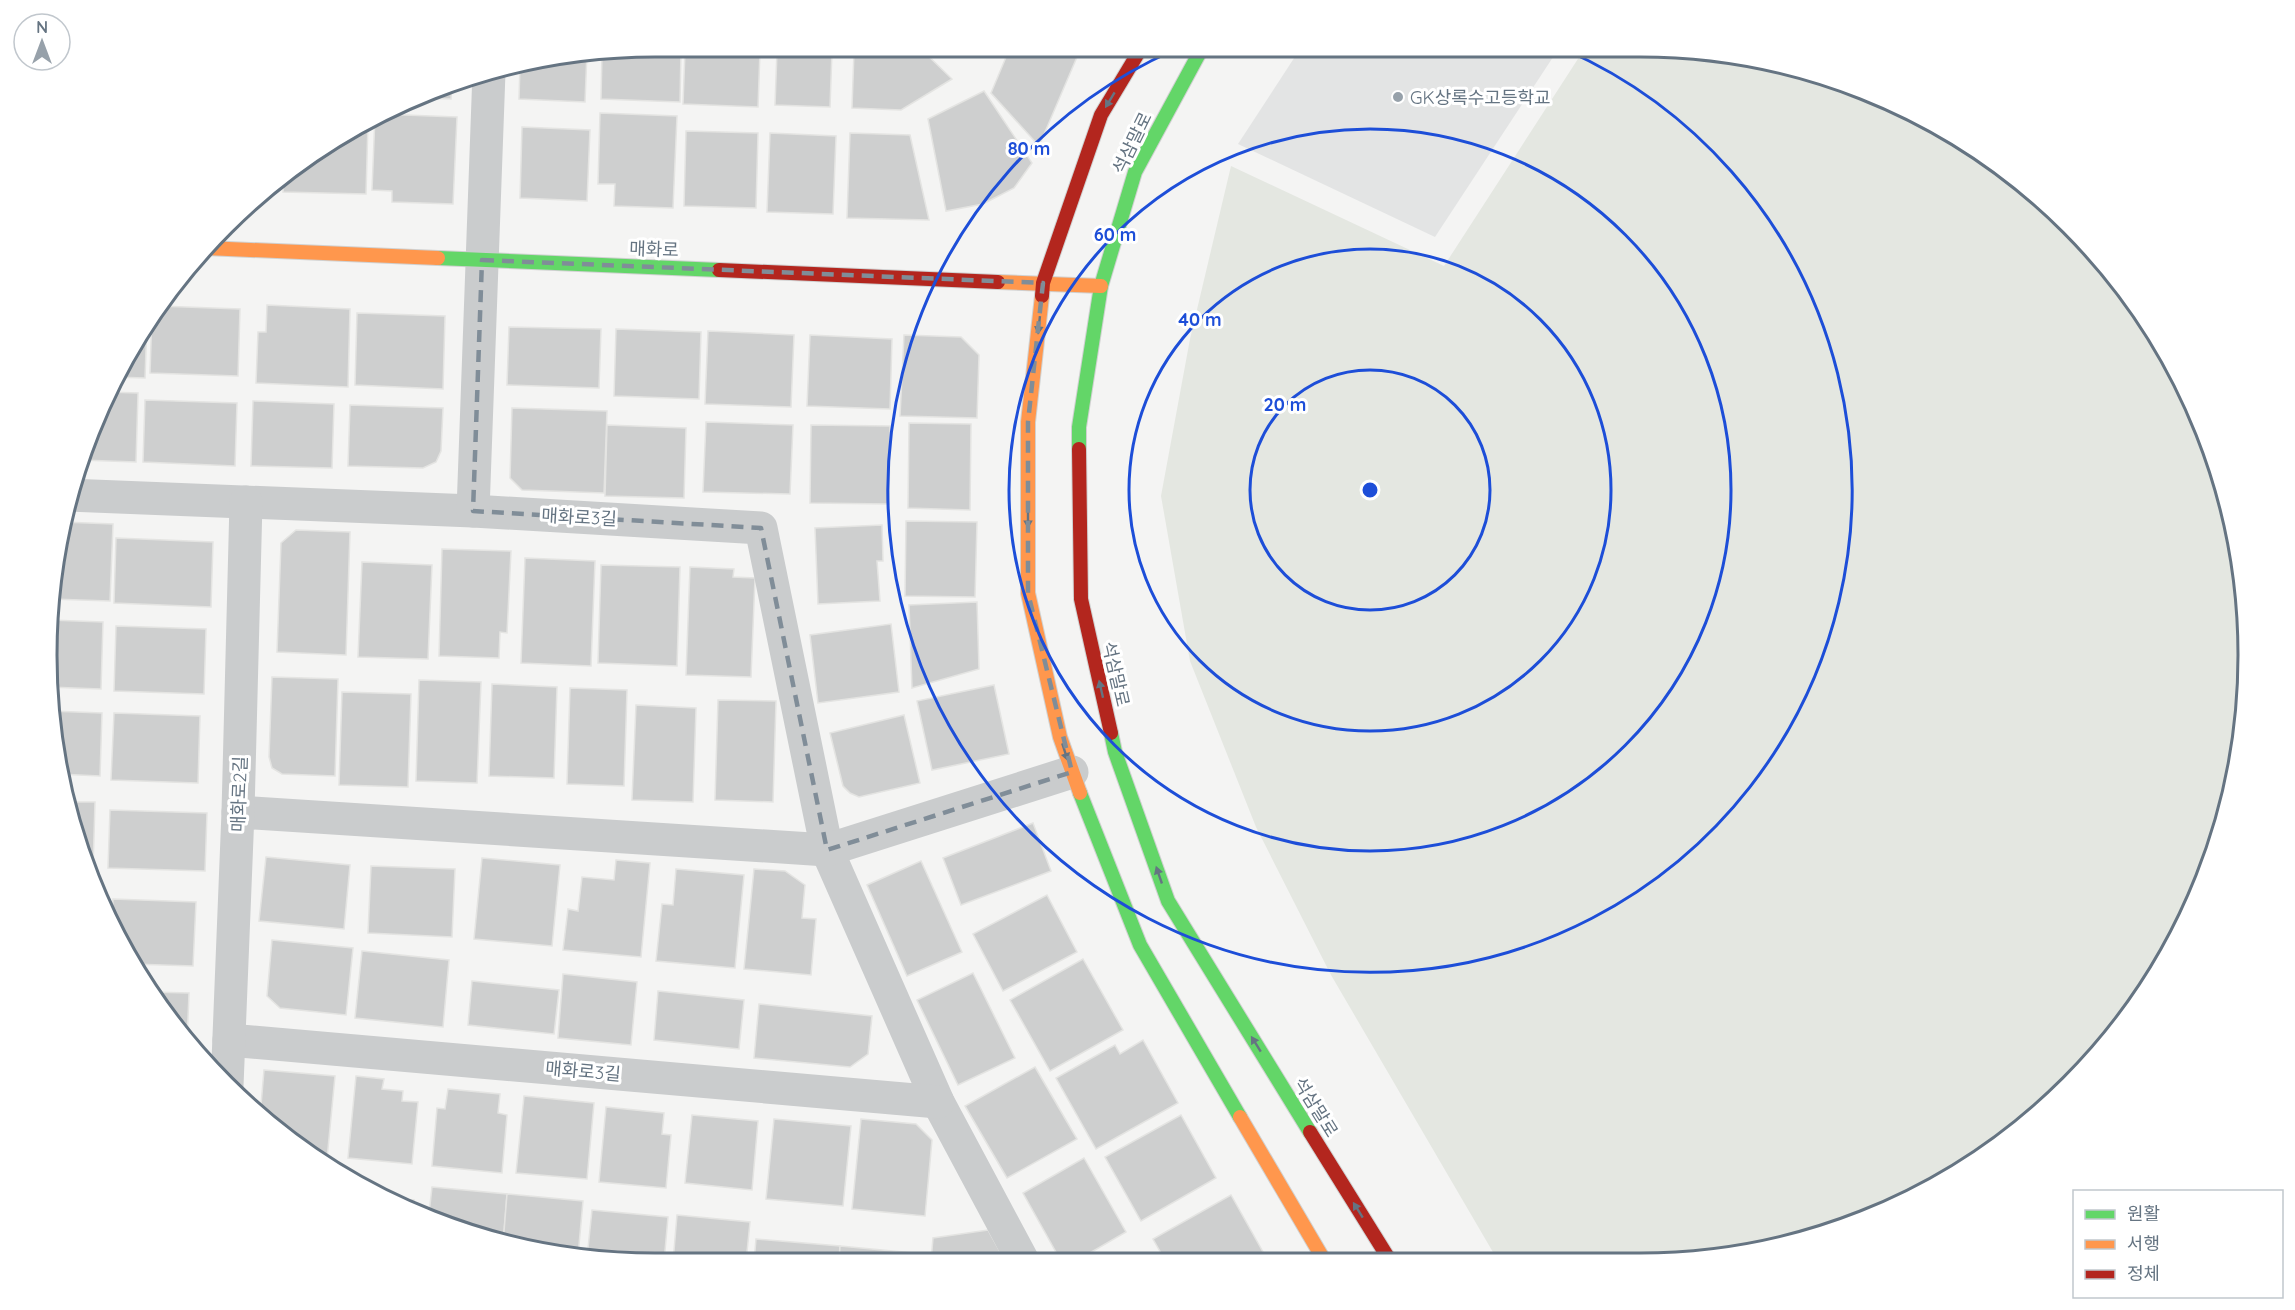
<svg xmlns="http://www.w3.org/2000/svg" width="2295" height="1310" viewBox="0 0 2295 1310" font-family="Quicksand,'Noto Sans KR',sans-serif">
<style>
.built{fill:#e3e4e4}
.green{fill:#e4e7e1}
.building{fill:#cecfcf;stroke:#e4e4e2;stroke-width:1.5}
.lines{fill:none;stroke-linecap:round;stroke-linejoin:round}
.fast-casing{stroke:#d0d1d1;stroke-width:16}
.slow-casing{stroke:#d0d1d1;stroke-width:16}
.jam-casing{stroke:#d0d1d1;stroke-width:16}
.street{stroke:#cacccd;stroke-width:33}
.fast{stroke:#63d668;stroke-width:14}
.slow{stroke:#ff974d;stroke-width:14}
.jam{stroke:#b3261e;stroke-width:14}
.oneway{fill:#657482}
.marked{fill:none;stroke:#808d98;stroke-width:4.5;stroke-dasharray:12 8;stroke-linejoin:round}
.ring{fill:none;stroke:#1d4ed8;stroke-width:3}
.poi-dot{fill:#97a1aa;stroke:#fff;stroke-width:2}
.labels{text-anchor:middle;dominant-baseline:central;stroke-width:6;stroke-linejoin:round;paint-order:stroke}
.poi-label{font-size:18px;fill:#657482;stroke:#fff;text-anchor:start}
.street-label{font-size:18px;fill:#657482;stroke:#fff}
.rim{fill:none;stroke:#657482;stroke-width:3}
.centre{fill:#1d4ed8;stroke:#fff;stroke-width:3}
.ring-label{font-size:18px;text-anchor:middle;font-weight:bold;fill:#1d4ed8;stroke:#fff;stroke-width:6;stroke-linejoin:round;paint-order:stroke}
</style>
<rect width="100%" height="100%" fill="#f4f4f3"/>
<path class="built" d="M1559,48l-124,189 -197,-93 62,-95z"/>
<path class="green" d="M1585,48h94l119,19 147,61 96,70 82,87 63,101 42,112 19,118 -4,119 -27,116 -49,109 -96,125 -93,76 -142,70 -117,27 -222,1 -166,-284 -75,-148 -66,-166 -29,-165 29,-157 41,-173 213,100z"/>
<g class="building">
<path d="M1009,50h71l-41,96 -48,-53z"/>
<path d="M681,51l-1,51 -79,-3 1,-47z"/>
<path d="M685,51h75l-2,56 -75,-3z"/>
<path d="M777,51h55l-2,56 -55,-2z"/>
<path d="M854,51h69l29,28 -51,31 -49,-2z"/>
<path d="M575,52h12l-2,50 -66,-3 1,-34z"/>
<path d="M452,82l-1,17 -38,-1z"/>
<path d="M984,91l48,72 -18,25 -31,16 -37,7 -18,-92z"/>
<path d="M600,113l77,3 -4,92 -59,-2 1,-22h-17z"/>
<path d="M378,114l79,3 -4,87 -61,-2v-11l-20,-1 3,-74z"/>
<path d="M365,122h3l-2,72 -83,-2 2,-20z"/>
<path d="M522,127l68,3 -3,71 -67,-3z"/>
<path d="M686,131l72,2 -2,75 -72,-2z"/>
<path d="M770,133l66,3 -3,78 -66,-2z"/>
<path d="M850,133l60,2 19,85 -82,-2z"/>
<path d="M267,305l83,4 -2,78 -92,-4 2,-51h8z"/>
<path d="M158,306l82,3 -2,67 -88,-3 2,-60z"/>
<path d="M357,313l88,3 -2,73 -88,-4z"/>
<path d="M147,321l-2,57 -31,-1z"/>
<path d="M509,327l92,2 -2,59 -92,-3z"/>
<path d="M616,329l85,3 -2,67 -85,-3z"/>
<path d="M708,331l86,4 -3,72 -86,-3z"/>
<path d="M810,335l82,4 -2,70 -83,-3z"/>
<path d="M904,335l57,2 18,18 -2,63 -77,-2z"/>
<path d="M107,392l31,1 -2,69 -55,-2z"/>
<path d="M145,400l92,3 -2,63 -92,-4z"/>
<path d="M253,401l81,3 -2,64 -81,-2z"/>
<path d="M350,405l93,3 -2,43 -5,11 -13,6 -75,-2z"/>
<path d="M512,408l95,3 -3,82 -82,-3 -12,-12z"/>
<path d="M706,422l87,3 -3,69 -87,-2z"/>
<path d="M909,423l62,1 -1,86 -62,-2z"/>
<path d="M607,425l79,3 -2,70 -79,-2z"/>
<path d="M811,425l79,1 -1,78 -79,-1z"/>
<path d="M906,521l71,1 -2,75 -70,-1z"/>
<path d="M62,522l51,2 -3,77 -59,-2 1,-23z"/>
<path d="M882,525l1,36h-6l3,40 -62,3 -3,-76z"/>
<path d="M296,530l54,2 -4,123 -69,-3 4,-109z"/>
<path d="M116,538l97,4 -2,65 -97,-4z"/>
<path d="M442,549l69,2 -4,82 -7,-1 -1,26 -60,-2z"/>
<path d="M525,558l70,3 -4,105 -70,-3z"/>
<path d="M362,562l70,3 -4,94 -70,-2z"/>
<path d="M601,565l79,2 -3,99 -79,-3z"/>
<path d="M690,567l44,2 -1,8 22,1 -4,99 -65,-2z"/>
<path d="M977,602l2,67 -67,19 -3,-83z"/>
<path d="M50,620l53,2 -2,67 -53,-2z"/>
<path d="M891,624l8,68 -81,11 -8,-68z"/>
<path d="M116,626l90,3 -2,65 -90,-3z"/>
<path d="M272,677l66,2 -3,97 -53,-2 -10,-6 -3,-11z"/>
<path d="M419,680l62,2 -4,101 -61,-2z"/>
<path d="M492,684l65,3 -3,91 -65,-2z"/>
<path d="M994,685l15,69 -77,16 -15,-69z"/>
<path d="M570,688l57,2 -3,96 -57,-2z"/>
<path d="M342,692l69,2 -3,93 -69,-2z"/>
<path d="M718,700l58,1 -3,101 -58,-2z"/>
<path d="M636,705l60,3 -3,94 -61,-2z"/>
<path d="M50,711l52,2 -2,63 -42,-2z"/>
<path d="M114,713l86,3 -2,67 -87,-3z"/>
<path d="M904,715l16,68 -61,14 -9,-4 -7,-7 -13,-53z"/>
<path d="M67,802h28l-2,68h-6z"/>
<path d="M110,810l97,3 -2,58 -97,-3z"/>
<path d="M1033,823l18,48 -90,34 -18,-47z"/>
<path d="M266,857l84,8 -6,64 -85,-8z"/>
<path d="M482,858l78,7 -8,81 -78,-7z"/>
<path d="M616,860l34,3 -9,94 -78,-7 5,-41 10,2 4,-34 32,3z"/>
<path d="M921,861l41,91 -55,24 -40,-91z"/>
<path d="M371,866l84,3 -3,68 -84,-4z"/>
<path d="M676,869l68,6 -9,93 -79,-7 6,-57 11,1z"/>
<path d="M754,869l31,2 20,14 -3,33 14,1 -5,56 -67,-6z"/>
<path d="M1047,895l30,57 -74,39 -30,-57z"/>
<path d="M113,899l83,3 -3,64 -61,-2 -20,-37z"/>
<path d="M272,940l81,8 -7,67 -66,-7 -13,-12z"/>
<path d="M362,951l87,9 -6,67 -88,-9z"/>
<path d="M1083,959l40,71 -73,41 -40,-71z"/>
<path d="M973,973l42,85 -57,27 -41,-85z"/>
<path d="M563,974l74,8 -6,63 -73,-7z"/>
<path d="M472,981l87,9 -5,44 -86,-9z"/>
<path d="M658,991l86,9 -5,49 -85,-9z"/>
<path d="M151,992l38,1 -2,49z"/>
<path d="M759,1004l113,12 -4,38 -18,13 -96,-9z"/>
<path d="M1143,1040l35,63 -82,46 -40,-71 59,-33 5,9z"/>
<path d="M1035,1067l42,72 -70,39 -42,-72z"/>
<path d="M264,1070l71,6 -8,83 -10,-1 -57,-41z"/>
<path d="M356,1076l28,3 -2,10 21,2 -1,10 16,1 -6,62 -64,-6z"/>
<path d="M448,1089l52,5 -2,19 9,2 -5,58 -70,-7 5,-58 8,1z"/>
<path d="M524,1096l70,7 -7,76 -71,-6z"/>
<path d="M606,1107l58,6 -2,21 9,1 -5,53 -67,-6z"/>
<path d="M692,1115l66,6 -6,69 -67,-7z"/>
<path d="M1181,1115l35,63 -75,43 -36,-64z"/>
<path d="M774,1119l77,7 -8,80 -77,-7z"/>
<path d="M861,1119l55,5 16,16 -7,76 -73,-7z"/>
<path d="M1084,1158l42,74 -50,29h-15l-38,-68z"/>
<path d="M432,1187l75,7 -4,50 -74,-30z"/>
<path d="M507,1194l76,7 -5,55 -75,-12z"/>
<path d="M1231,1195l32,57 -13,8h-85l-12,-21z"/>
<path d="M389,1198l25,2 -1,8z"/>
<path d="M592,1210l76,7 -4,45h-48l-29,-4z"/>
<path d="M677,1215l73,7 -4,40h-73z"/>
<path d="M988,1230l17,31h-74l2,-23z"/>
<path d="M756,1239l84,7 -1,15 -85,1z"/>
<path d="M840,1246l84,8v7h-85z"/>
</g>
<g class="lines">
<defs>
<g id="fast">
<path d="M438,258l281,12"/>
<path d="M1079,449v-22l22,-141 34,-114 66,-122"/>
<path d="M1111,733l4,19 53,149 142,231"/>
<path d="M1080,793l60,152 100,172"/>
</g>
<g id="slow">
<path d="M206,248l232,10"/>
<path d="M998,282l103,4"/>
<path d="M1042,296l-14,126v171l32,144 20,56"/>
<path d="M1240,1117l84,143"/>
</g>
<g id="jam">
<path d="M719,270l279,12"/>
<path d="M1042,296l1,-13 58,-168 39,-65"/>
<path d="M1079,449l2,150 30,134"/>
<path d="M1310,1132l79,127"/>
</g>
</defs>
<use href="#fast" class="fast-casing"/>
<use href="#slow" class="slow-casing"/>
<use href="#jam" class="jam-casing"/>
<g class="street">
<path d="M68,495l405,16 288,17 66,322 111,252 85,159"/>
<path d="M473,511l16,-439"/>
<path d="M238,812l589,38 245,-78"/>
<path d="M229,1040l709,62"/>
<path d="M227,1086l11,-274 8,-310"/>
</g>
<use href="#fast" class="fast"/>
<use href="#slow" class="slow"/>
<use href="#jam" class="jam"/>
</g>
<defs><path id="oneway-solid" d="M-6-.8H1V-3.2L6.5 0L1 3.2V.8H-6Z" transform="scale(1.5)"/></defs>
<g class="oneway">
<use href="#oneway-solid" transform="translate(1110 100) rotate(121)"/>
<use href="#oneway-solid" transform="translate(1039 325) rotate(96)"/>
<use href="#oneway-solid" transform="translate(1028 519) rotate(90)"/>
<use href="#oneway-solid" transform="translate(1101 689) rotate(-103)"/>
<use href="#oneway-solid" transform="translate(1065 752) rotate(72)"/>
<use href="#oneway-solid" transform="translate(1159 875) rotate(-109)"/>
<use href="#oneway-solid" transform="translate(1256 1044) rotate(-122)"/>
<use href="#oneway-solid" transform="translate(1358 1210) rotate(-122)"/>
</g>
<path class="marked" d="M482,260l561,23 -15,139v171l44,179 -245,78 -66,-322 -288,-17z"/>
<g class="ring">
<circle cx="1370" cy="490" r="120"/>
<circle cx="1370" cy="490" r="241"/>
<circle cx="1370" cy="490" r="361"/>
<path d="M1566 50A482 482 0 1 1 1174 50"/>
</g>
<circle class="poi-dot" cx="1398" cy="97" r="6"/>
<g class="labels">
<g class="poi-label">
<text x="1410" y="97">GK상록수고등학교</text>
</g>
<g class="street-label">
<text transform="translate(1132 143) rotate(-64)">석삼말로</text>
<text transform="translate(654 249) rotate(2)">매화로</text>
<text transform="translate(579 517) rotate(3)">매화로3길</text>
<text transform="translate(1116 674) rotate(77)">석삼말로</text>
<text transform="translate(239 794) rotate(-88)">매화로2길</text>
<text transform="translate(583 1071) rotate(5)">매화로3길</text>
<text transform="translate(1316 1107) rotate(58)">석삼말로</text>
</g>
</g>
<path d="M0 0H2295V1310H0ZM655 57H1640A598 598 0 0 1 2238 655V655A598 598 0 0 1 1640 1253H655A598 598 0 0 1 57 655V655A598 598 0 0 1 655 57Z" fill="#fff" fill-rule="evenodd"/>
<path class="rim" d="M655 57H1640A598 598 0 0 1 2238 655V655A598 598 0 0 1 1640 1253H655A598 598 0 0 1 57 655V655A598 598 0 0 1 655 57Z"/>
<circle cx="1370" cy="490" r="9" class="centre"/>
<g class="ring-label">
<text x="1029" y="155">80 m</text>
<text x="1115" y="241">60 m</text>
<text x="1200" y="326">40 m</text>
<text x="1285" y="411">20 m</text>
</g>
<rect x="2073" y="1190" width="210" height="108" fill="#ffffff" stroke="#c1c7cd" stroke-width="1.5"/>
<rect x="2085" y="1210" width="30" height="9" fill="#63d668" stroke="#c1c7cd" stroke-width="1.5"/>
<text x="2127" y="1220" font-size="18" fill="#657482">원활</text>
<rect x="2085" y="1240" width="30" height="9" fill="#ff974d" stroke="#c1c7cd" stroke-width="1.5"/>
<text x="2127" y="1250" font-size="18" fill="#657482">서행</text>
<rect x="2085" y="1270" width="30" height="9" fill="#b3261e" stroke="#c1c7cd" stroke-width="1.5"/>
<text x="2127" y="1280" font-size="18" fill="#657482">정체</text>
<g transform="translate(42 42)"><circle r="28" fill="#ffffff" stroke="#c1c7cd" stroke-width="1.5"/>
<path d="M0-4.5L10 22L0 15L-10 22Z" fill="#97a1aa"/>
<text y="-9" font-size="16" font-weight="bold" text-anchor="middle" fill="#657482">N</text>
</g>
</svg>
